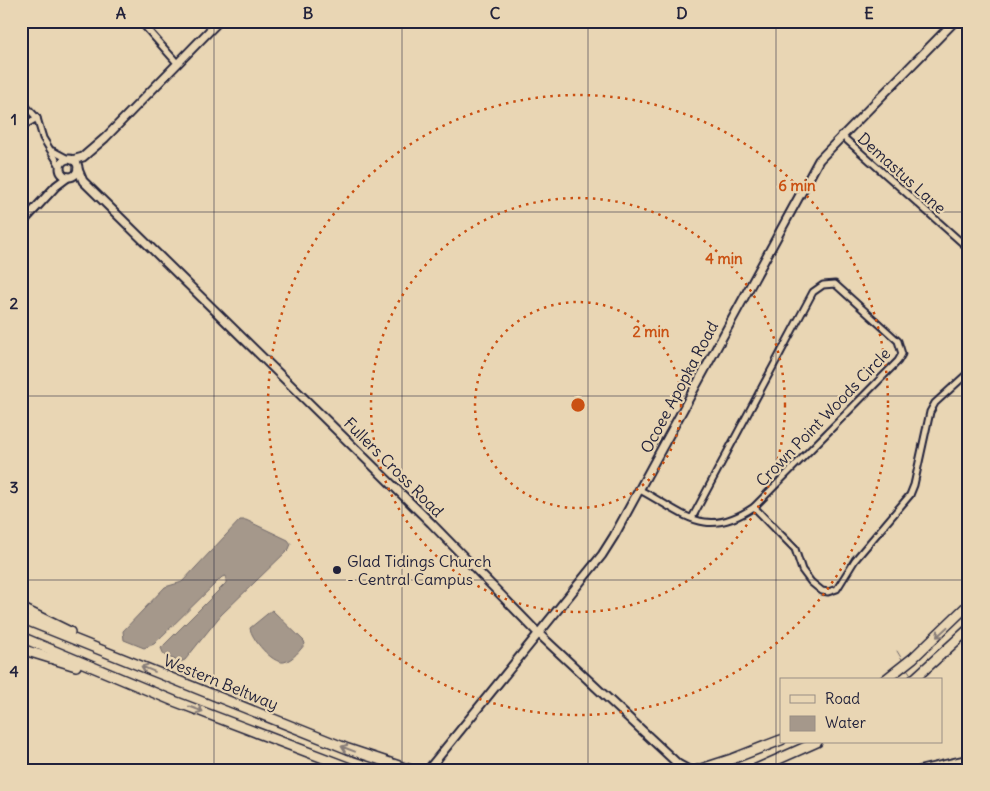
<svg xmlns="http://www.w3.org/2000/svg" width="990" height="791" viewBox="0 0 990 791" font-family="Delius,sans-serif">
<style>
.water{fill:#a5988b;stroke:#71696b}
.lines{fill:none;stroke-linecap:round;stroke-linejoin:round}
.stream{stroke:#71696b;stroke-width:1}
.street-casing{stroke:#22223b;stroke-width:9}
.secondary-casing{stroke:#22223b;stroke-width:11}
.highway-casing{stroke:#22223b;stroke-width:12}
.street{stroke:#e9d6b4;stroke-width:5}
.secondary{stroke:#e9d6b4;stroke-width:7}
.highway{stroke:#e9d6b4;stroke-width:9}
.oneway{stroke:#867c78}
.grid{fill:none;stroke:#22223b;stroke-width:1;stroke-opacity:0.55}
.ring{fill:none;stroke:#ca5113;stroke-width:2.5;stroke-dasharray:2.5 5}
.poi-dot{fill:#22223b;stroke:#e9d6b4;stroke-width:2}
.labels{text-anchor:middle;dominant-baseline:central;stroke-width:4.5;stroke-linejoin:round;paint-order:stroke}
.street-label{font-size:16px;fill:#22223b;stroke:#e9d6b4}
.poi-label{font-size:16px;fill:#22223b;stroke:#e9d6b4;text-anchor:start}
.centre{fill:#ca5113;stroke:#e9d6b4;stroke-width:2.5}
.ring-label{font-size:15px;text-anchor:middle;font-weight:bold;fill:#ca5113;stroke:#e9d6b4;stroke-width:4.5;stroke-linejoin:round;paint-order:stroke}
.neatline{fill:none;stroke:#22223b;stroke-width:2}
.grid-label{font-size:16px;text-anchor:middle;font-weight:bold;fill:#22223b}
</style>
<rect width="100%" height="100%" fill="#e9d6b4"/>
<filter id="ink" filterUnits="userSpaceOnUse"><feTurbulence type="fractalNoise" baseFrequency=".02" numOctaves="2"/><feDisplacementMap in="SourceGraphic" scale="10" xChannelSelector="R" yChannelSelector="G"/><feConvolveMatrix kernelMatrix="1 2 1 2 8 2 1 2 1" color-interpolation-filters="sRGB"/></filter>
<g filter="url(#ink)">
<g class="water">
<path d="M240,520h6l42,20 3,4 -2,5 -68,66 -36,45 -5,2 -16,-7 -3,-7 65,-65v-7l-4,1 -68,67 -10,4 -20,-8 -1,-9 42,-44 17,-5z"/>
<path d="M272,610l32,31 1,3c-5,6 -12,16 -21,18 -12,2 -33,-24 -34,-34z"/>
</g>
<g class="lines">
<g class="stream">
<path d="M897,651l6,10"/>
<path d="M906,667l6,9"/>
</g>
<defs>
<g id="street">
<path d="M140,21l38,43"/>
<path d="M21,101l16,17 6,20 17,28"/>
<path d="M21,127l16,-9"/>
<path d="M841,135l128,114"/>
<path d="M53,151l15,8"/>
<path d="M640,490c45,24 65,50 114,17l144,-146 4,-7 -4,-13 -63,-57 -12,1 -10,7 -121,226"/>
<path d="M754,507l41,42 7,21 9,12 11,9 6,1 9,-3 18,-29 55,-65 4,-10 16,-73 5,-9 34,-31"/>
</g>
<g id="secondary">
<circle cx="69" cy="168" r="9"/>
<path d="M72,160l11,-3 22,-19 114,-117"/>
<path d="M78,169l5,12 348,342 107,110 140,131 11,6"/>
<path d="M21,224l35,-38 12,-9"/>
<path d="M428,770l174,-215 12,-19 205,-376 136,-139"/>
<path d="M921,770l48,-11"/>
</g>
<g id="highway">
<path d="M21,608l49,24"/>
<path d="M21,618l327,131 63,21"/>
<path d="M21,637l153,64 181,69"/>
<path d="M21,649l55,17"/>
<path d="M885,680l28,-22 56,-54"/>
<path d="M913,680l56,-51"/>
<path d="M698,770l34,-11 49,-19"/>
<path d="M754,770l63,-28"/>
</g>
</defs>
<use href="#street" class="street-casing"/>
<use href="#secondary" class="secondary-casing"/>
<use href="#highway" class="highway-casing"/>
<use href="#street" class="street"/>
<use href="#secondary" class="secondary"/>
<use href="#highway" class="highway"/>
</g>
<defs><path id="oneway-shaft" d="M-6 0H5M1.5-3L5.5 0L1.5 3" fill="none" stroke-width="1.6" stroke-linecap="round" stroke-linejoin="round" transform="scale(1.25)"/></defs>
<g class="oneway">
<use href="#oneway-shaft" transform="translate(942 632) rotate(137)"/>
<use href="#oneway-shaft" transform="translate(148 669) rotate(-158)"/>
<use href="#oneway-shaft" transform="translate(196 709) rotate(20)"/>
<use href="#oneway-shaft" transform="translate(348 749) rotate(-159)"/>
</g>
</g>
<path class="grid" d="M214,21v749M402,21v749M588,21v749M776,21v749M21,212h948M21,396h948M21,580h948"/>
<g class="ring">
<circle cx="578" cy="405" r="103"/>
<circle cx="578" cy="405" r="207"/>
<circle cx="578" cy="405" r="310"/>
</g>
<circle class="poi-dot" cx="337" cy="570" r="5"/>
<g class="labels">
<g class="street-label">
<text transform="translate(902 173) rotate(42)">Demastus Lane</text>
<text transform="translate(679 387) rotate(-62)">Ocoee Apopka Road</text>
<text transform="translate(823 417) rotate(-46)">Crown Point Woods Circle</text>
<text transform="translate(394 467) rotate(45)">Fullers Cross Road</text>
<text transform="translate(221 682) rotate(22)">Western Beltway</text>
</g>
<g class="poi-label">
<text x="347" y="561">Glad Tidings Church<tspan x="347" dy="18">- Central Campus</tspan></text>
</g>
</g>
<circle cx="578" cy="405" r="8" class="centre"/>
<g class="ring-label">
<text x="797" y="191">6 min</text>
<text x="724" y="264">4 min</text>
<text x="651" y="337">2 min</text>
</g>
<rect width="990" height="791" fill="none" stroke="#e9d6b4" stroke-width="55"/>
<rect x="780" y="678" width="162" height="65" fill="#e9d6b4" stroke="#998e84"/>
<rect x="790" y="695" width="25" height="8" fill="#e9d6b4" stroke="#998e84"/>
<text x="825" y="704" font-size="15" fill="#22223b">Road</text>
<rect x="790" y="716" width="25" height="15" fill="#a5988b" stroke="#998e84"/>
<text x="825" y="728" font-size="15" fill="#22223b">Water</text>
<rect x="28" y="28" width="934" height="736" class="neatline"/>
<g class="grid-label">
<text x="121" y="19">A</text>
<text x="308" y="19">B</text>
<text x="495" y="19">C</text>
<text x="682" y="19">D</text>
<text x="869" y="19">E</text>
<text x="14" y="125">1</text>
<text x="14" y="309">2</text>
<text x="14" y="493">3</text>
<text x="14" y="677">4</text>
</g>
</svg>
